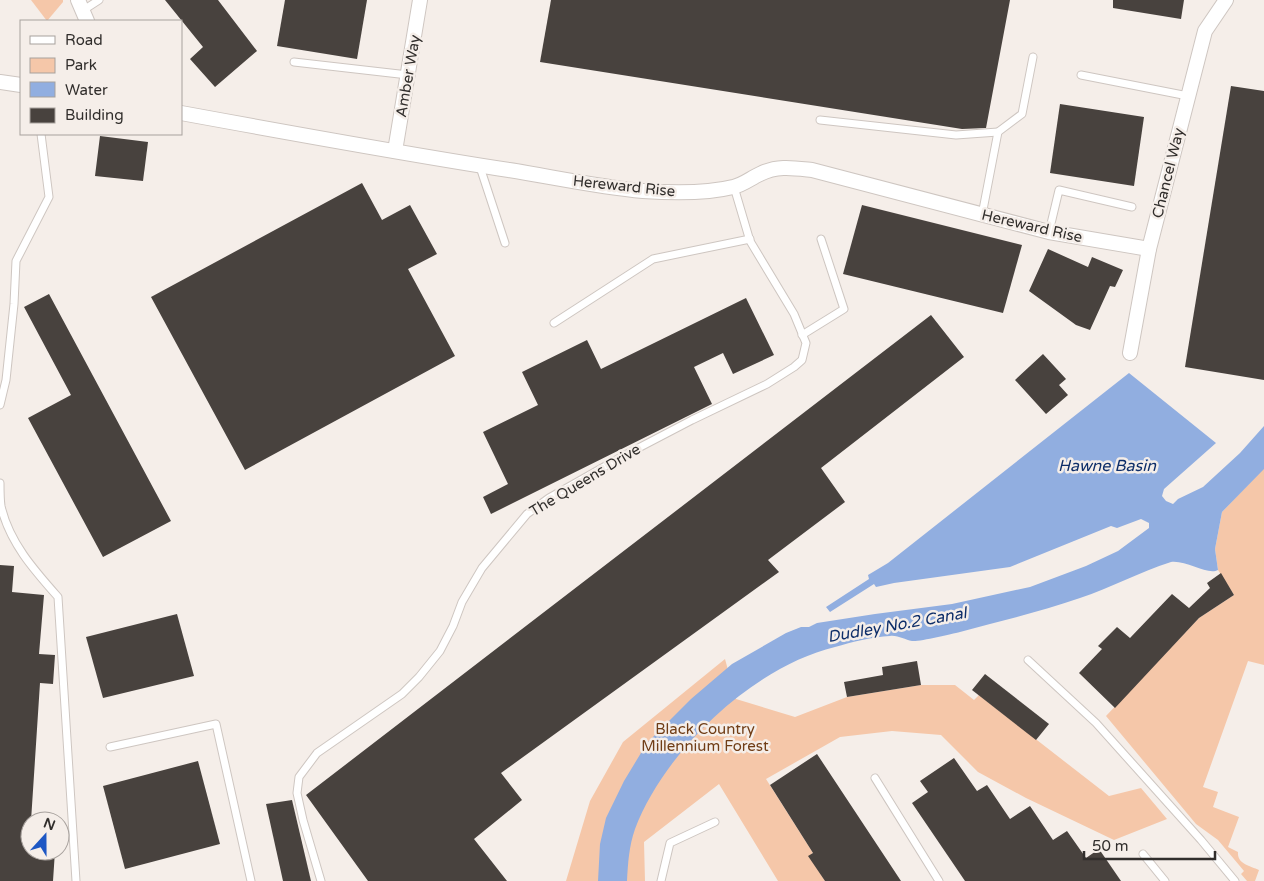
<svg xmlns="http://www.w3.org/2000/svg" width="1264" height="881" viewBox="0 0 1264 881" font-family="'Varela Round',sans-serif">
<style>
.green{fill:#f5c7a9}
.water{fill:#91aee0}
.building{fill:#48423e}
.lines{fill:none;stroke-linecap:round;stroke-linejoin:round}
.service-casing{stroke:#cec6c1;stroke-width:9}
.minor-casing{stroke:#cec6c1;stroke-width:16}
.service{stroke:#fff;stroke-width:7}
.minor{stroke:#fff;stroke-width:14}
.labels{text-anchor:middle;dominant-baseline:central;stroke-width:5;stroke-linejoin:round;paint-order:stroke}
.street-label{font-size:15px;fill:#312e2c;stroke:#f5eee9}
.park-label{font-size:15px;fill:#703d16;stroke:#f5eee9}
.water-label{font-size:16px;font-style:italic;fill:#0e2e69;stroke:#f5eee9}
</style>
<rect width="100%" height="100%" fill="#f5eee9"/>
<g class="green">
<path d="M31,0h32v2l-16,19z"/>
<path d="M1264,468v197l-16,-4 -45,126 15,5 -5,15 26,10 -11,30 10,5c-1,12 12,14 21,18l-4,11h-8l-6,-7 3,-3 -26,-31 -22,-16 -90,-108 93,-98 35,-23 -16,-25 -3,-21 7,-37z"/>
<path d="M725,659l11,40 59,18 52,-20 74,-12h34l19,15 5,-5 130,101 32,-8 26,31 -53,21 -88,-42 -48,-26 -37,-37 -49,-4 -52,6 -74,42 47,74 -4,3 16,25h-47l-59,-97 -75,58 1,39h-79l24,-80 33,-59z"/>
</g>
<path class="water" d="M1129,373l87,70 -52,46 -2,7 4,5 7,3 5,-5 25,-12 37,-34 24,-27v43l-42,43 -7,37 3,21c-10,6 -31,-10 -47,-8 -32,10 -60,26 -91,36 -40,14 -80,23 -120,34 -9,2 -41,10 -48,9 -7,-1 -14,-6 -22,-5 -18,1 -38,6 -55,11 -82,20 -170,103 -200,182 -6,17 -7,34 -8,52h-29l2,-37 6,-26 18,-37 23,-38 44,-44 41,-35 54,-31 15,-6h8l8,-4 58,-9 77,-10 78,-17 56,-21 32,-15 31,-23v-5l-8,-4 -24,9 -6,-2 -101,41 -116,16 -18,4 -2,-3 -44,28 -4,-5 43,-28 -1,-4 20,-12z"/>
<g class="building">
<path d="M165,0h53l39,51 -42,36 -25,-28 13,-12z"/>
<path d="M285,0h82l-10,59 -80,-13z"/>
<path d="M551,0h459l-24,128 -24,1 -422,-67z"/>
<path d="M1113,0h71l-3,19 -68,-11z"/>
<path d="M1231,86l33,5v289l-79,-13z"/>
<path d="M1060,104l84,13 -10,69 -84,-13z"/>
<path d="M100,136l48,6 -5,39 -48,-5z"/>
<path d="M362,183l20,37 28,-15 27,49 -29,15 47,87 -210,114 -94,-173z"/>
<path d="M862,205l160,40 -19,68 -160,-39z"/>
<path d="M1048,249l40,18 4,-10 31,13 -8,17 -5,-1 -20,44 -14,-5 -47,-34z"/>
<path d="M49,294l122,227 -68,36 -75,-139 43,-23 -47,-88z"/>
<path d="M746,298l28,57 -41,19 -10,-21 -29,14 18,37 -221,110 -8,-17 25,-13 -25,-52 55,-27 -16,-33 65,-32 14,29z"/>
<path d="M931,315l33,42 -143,111 24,34 -77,58 11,12 -278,201 21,27 -48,39 33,42h-139l-62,-86z"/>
<path d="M1043,354l23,25 -7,6 9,10 -22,19 -31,-34z"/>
<path d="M0,565l14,1 -2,26 32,3 -5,59 16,1 -2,29 -13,-1 -9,138h-1v30h25l-2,30h-53z"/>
<path d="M1221,573l13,22 -35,23 -84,90 -36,-35 23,-24 -4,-3 19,-19 13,11 42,-44 17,14 21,-20 -3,-5z"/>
<path d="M177,614l17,62 -91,22 -17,-61z"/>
<path d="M917,661l4,24 -74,12 -3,-15 39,-7 -1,-8z"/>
<path d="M985,674l64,50 -13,16 -64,-50z"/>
<path d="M817,754l84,127h-76l-17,-25 5,-3 -43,-68z"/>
<path d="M954,758l23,33 10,-6 23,34 20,-13 23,34 14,-9 19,27 13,-9 22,32h-156l-53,-78 16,-11 -8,-11z"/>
<path d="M198,761l22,83 -95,25 -22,-83z"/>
<path d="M292,800l19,81h-28l-17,-77z"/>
</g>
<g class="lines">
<defs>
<g id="service">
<path d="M82,11l17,-11"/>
<path d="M294,62l114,13"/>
<path d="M1081,75l107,21"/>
<path d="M820,120l136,15 42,-3"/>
<path d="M480,167l25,76"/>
<path d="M982,215l16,-83 24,-18 11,-57"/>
<path d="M1049,232l10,-42 73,17"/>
<path d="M554,323l99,-64 97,-20"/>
<path d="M802,335l42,-26 -23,-70"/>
<path d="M0,405l6,-25 8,-76 2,-43 33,-64 -8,-63"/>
<path d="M0,483c0,7 0,16 1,23 8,36 33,64 57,91l18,284"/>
<path d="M1028,660l68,63 105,117 34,41"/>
<path d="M110,747l106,-23 35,157"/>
<path d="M875,778l64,103"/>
<path d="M1143,854l22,27"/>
<path d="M321,881l-18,-61 -6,-27 2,-16 18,-24 85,-59 17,-17 21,-26 13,-25 9,-24 20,-34 45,-54 22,-16 76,-43 67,-35 75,-36 27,-17 8,-7 4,-17 -12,-29 -44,-73 -16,-54"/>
<path d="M661,881l9,-38 45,-21"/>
</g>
<g id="minor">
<path d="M78,0l9,21"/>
<path d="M0,82l21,3"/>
<path d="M181,113c109,20 218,40 328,57 44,7 89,17 134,21 29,2 62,3 90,-4 10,-2 18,-9 27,-13 17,-9 34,-6 52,-4l237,62 100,17"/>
<path d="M395,151l25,-151"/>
<path d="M1130,353l19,-104 56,-218 21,-31"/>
</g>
</defs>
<use href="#service" class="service-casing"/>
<use href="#minor" class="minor-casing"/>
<use href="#service" class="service"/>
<use href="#minor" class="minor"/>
</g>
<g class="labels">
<g class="street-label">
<text transform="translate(408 76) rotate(-80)">Amber Way</text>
<text transform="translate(1168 173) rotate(-76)">Chancel Way</text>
<text transform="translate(624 186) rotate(6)">Hereward Rise</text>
<text transform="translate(1032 226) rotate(13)">Hereward Rise</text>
<text transform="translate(585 480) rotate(-31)">The Queens Drive</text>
</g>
<g class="park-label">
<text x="705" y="729">Black Country<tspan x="705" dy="17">Millennium Forest</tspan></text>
</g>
<g class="water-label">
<text x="1107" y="466">Hawne Basin</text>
<text transform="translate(897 625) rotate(-10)">Dudley No.2 Canal</text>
</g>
</g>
<rect x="20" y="20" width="162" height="115" fill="#f5eee9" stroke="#a7a19d"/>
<rect x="30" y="36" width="25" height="8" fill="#ffffff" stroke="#a7a19d"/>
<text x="65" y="45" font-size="15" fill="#312e2c">Road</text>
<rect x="30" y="58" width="25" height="15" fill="#f5c7a9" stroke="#a7a19d"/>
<text x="65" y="70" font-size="15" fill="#312e2c">Park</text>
<rect x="30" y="82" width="25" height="15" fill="#91aee0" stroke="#a7a19d"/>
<text x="65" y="95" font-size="15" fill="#312e2c">Water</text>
<rect x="30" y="108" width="25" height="15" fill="#48423e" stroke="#a7a19d"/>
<text x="65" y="120" font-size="15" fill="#312e2c">Building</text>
<g transform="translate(45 836) rotate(21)"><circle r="24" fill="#f5eee9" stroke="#a7a19d"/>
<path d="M0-4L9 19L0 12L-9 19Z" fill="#1d57c4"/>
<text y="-8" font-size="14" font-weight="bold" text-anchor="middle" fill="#312e2c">N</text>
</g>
<path d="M1084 851v8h131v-8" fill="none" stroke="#312e2c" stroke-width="2.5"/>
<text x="1092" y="851" font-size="15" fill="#312e2c" stroke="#f5eee9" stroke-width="4" paint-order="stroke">50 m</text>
</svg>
